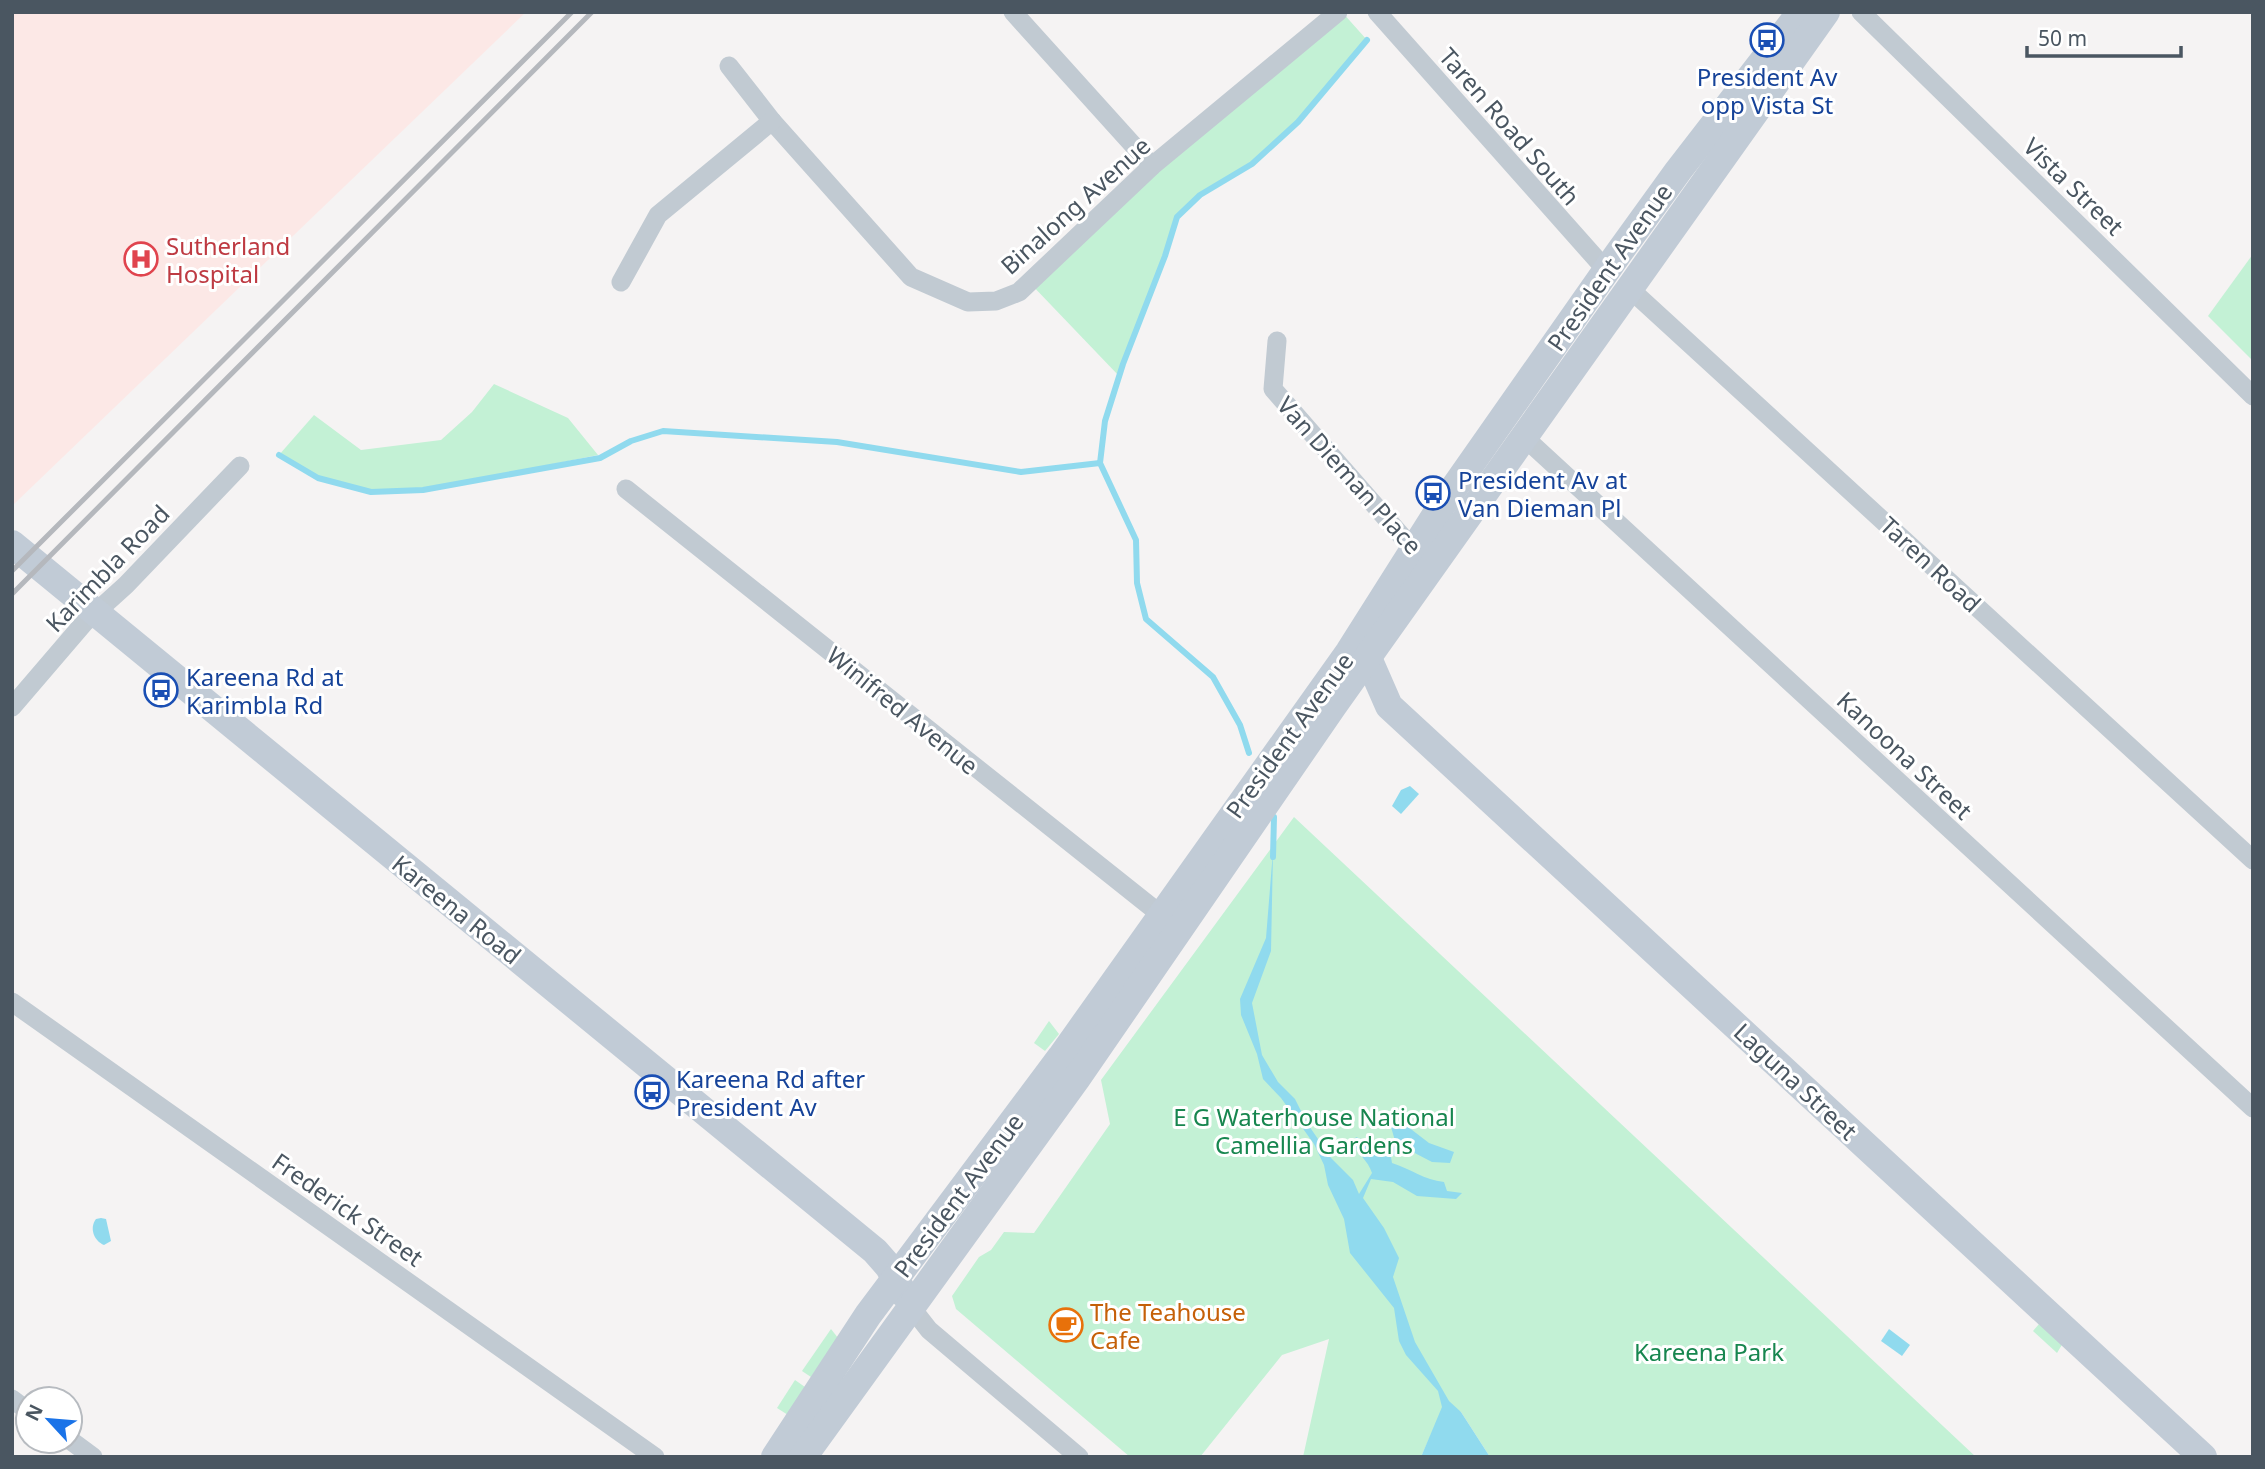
<svg xmlns="http://www.w3.org/2000/svg" width="2265" height="1469" viewBox="0 0 2265 1469" font-family="'Noto Sans',sans-serif">
<style>
.medical{fill:#fce8e6}
.green{fill:#c3f1d5}
.water{fill:#90daee}
.lines{fill:none;stroke-linecap:round;stroke-linejoin:round}
.stream{stroke:#90daee;stroke-width:6}
.street{stroke:#c1cad2;stroke-width:19}
.secondary{stroke:#c1cbd6;stroke-width:28}
.rail{stroke:#b5b8bd;stroke-width:5}
.labels{text-anchor:middle;dominant-baseline:central;stroke-width:6;stroke-linejoin:round;paint-order:stroke}
.transit-label{font-size:24px;fill:#164399;stroke:#fff;text-anchor:start}
.street-label{font-size:24px;fill:#4a5661;stroke:#fff}
.health-label{font-size:24px;fill:#be3a42;stroke:#fff;text-anchor:start}
.park-label{font-size:24px;fill:#17864f;stroke:#fff}
.food-label{font-size:24px;fill:#c56008;stroke:#fff;text-anchor:start}
</style>
<rect width="100%" height="100%" fill="#f5f3f3"/>
<path class="medical" d="M12,12h514l-514,494z"/>
<g class="green">
<path d="M1342,12l25,28 -69,83 -46,41 -52,31 -23,22 -58,159 -90,-94z"/>
<path d="M2253,254v107l-45,-45z"/>
<path d="M494,384l74,34 30,37 -175,35 -52,2 -53,-14 -39,-23 35,-40 47,35 80,-10 31,-28z"/>
<path d="M1294,817l682,640h-486l-29,-45 -17,-7 -23,52h-118l26,-118 -47,16 -82,102h-70l-174,-148 -4,-13 27,-39 12,-7 13,-18 30,1 76,-109 -9,-44z"/>
<path d="M1049,1021l10,13 -14,17 -11,-8z"/>
<path d="M2039,1324l24,19 -6,10 -24,-22z"/>
<path d="M831,1329l7,9 -27,39 -9,-6z"/>
<path d="M795,1380l10,7 -17,28 -11,-7z"/>
</g>
<g class="water">
<path d="M1410,786l9,8 -18,20 -9,-8 9,-16z"/>
<path d="M1273,851l-2,100 -19,52 10,52 16,27 17,17 12,24 24,35 22,22 6,14 13,-21c-4,-13 -15,-19 -19,-31l3,-5 17,7 9,12 7,-2 7,-10 -5,-17 4,-4h8l26,20 25,9 -4,11 -18,-1 -25,-13 -16,8 1,6c19,6 32,17 52,19l3,9 15,2 -6,6 -39,-3 -24,-14 -22,-3 -8,19 21,30 15,30 -6,19 22,65 34,59 12,11 29,45h-69l21,-50 -4,-16 -32,-36 -7,-14 -5,-33 -44,-55 -6,-34 -16,-34 -4,-20 -10,-21 -33,-46 -18,-19 -6,-25 -16,-39 -1,-16 26,-61z"/>
<path d="M101,1218l5,1 5,22 -7,4c-10,-4 -15,-17 -8,-26z"/>
<path d="M1889,1329l21,16 -8,11 -21,-15z"/>
</g>
<g class="lines">
<g class="stream">
<path d="M279,455l39,23 53,14 52,-2 177,-32 31,-17 32,-10 174,11 184,30 79,-9"/>
<path d="M1249,753l-9,-28 -27,-48 -67,-58 -9,-36 -1,-43 -36,-77 5,-42 18,-57 42,-108 12,-39 23,-22 52,-31 46,-42 69,-82"/>
<path d="M1273,857l1,-40"/>
</g>
<g class="street">
<path d="M1013,12l139,154"/>
<path d="M1377,12l230,259"/>
<path d="M1861,12l392,384"/>
<path d="M729,66l43,55 139,156 57,25 28,-1 23,-9 133,-126 186,-154"/>
<path d="M621,282l37,-67 114,-94"/>
<path d="M1630,289l623,571"/>
<path d="M1277,341l-4,48 140,160"/>
<path d="M1524,437l729,671"/>
<path d="M626,489l534,425"/>
<path d="M12,707l72,-84 42,-38 114,-119"/>
<path d="M12,1002l643,455"/>
<path d="M911,1307l18,23 150,127"/>
<path d="M12,1399l16,12"/>
<path d="M70,1440l23,17"/>
</g>
<g class="secondary">
<path d="M12,544l863,707 14,16 14,26"/>
<path d="M1368,658l21,48 814,751"/>
<path d="M775,1457l93,-142 193,-258 288,-405 93,-147 176,-251 60,-83 123,-159"/>
<path d="M803,1457l274,-379 256,-372 493,-694"/>
</g>
<g class="rail">
<path d="M12,571l560,-559"/>
<path d="M12,594l580,-582"/>
</g>
</g>
<defs>
<symbol id="bus-ring" viewBox="-11 -11 22 22"><circle r="9.5" fill="#fff" stroke="#1a4fb4" stroke-width="1.5"/><path d="M-5-6H5V4H4V6H2V4H-2V6H-4V4H-5ZM-3.5-4V0h7V-4ZM-3.5 1.2v1.5H-2V1.2ZM2 1.2v1.5H3.5V1.2Z" fill="#1a4fb4"/></symbol>
<symbol id="hospital-ring" viewBox="-11 -11 22 22"><circle r="9.5" fill="#fff" stroke="#e0444e" stroke-width="1.5"/><path d="M-5-5h3v3.5h4V-5h3V5h-3V1.5h-4V5h-3Z" fill="#e0444e"/></symbol>
<symbol id="cafe-ring" viewBox="-11 -11 22 22"><circle r="9.5" fill="#fff" stroke="#e8710a" stroke-width="1.5"/><path d="M-5.5-4.5H6V0H3Q3 3.5 0 3.5H-2.5Q-5.5 3.5-5.5 0ZM3-3.2v2h1.7v-2ZM-6 4.5H4V6H-6Z" fill="#e8710a"/></symbol>
</defs>
<g fill-rule="evenodd">
<use href="#bus-ring" x="1748" y="21" width="38" height="38"/>
<use href="#hospital-ring" x="122" y="240" width="38" height="38"/>
<use href="#bus-ring" x="1414" y="474" width="38" height="38"/>
<use href="#bus-ring" x="142" y="671" width="38" height="38"/>
<use href="#bus-ring" x="633" y="1073" width="38" height="38"/>
<use href="#cafe-ring" x="1047" y="1306" width="38" height="38"/>
</g>
<g class="labels">
<g class="transit-label">
<text x="1767" y="76" text-anchor="middle">President Av<tspan x="1767" dy="28">opp Vista St</tspan></text>
<text x="1458" y="479">President Av at<tspan x="1458" dy="28">Van Dieman Pl</tspan></text>
<text x="186" y="676">Kareena Rd at<tspan x="186" dy="28">Karimbla Rd</tspan></text>
<text x="676" y="1078">Kareena Rd after<tspan x="676" dy="28">President Av</tspan></text>
</g>
<g class="street-label">
<text transform="translate(1510 126) rotate(49)">Taren Road South</text>
<text transform="translate(2074 186) rotate(44)">Vista Street</text>
<text transform="translate(1075 205) rotate(-42)">Binalong Avenue</text>
<text transform="translate(1609 267) rotate(-55)">President Avenue</text>
<text transform="translate(1350 475) rotate(48)">Van Dieman Place</text>
<text transform="translate(1931 564) rotate(43)">Taren Road</text>
<text transform="translate(107 568) rotate(-46)">Karimbla Road</text>
<text transform="translate(903 710) rotate(39)">Winifred Avenue</text>
<text transform="translate(1289 735) rotate(-54)">President Avenue</text>
<text transform="translate(1905 755) rotate(43)">Kanoona Street</text>
<text transform="translate(457 909) rotate(39)">Kareena Road</text>
<text transform="translate(1796 1081) rotate(43)">Laguna Street</text>
<text transform="translate(958 1195) rotate(-53)">President Avenue</text>
<text transform="translate(348 1209) rotate(35)">Frederick Street</text>
</g>
<g class="health-label">
<text x="166" y="245">Sutherland<tspan x="166" dy="28">Hospital</tspan></text>
</g>
<g class="park-label">
<text x="1314" y="1116">E G Waterhouse National<tspan x="1314" dy="28">Camellia Gardens</tspan></text>
<text x="1709" y="1351">Kareena Park</text>
</g>
<g class="food-label">
<text x="1090" y="1311">The Teahouse<tspan x="1090" dy="28">Cafe</tspan></text>
</g>
</g>
<rect width="2265" height="1469" fill="none" stroke="#4a5661" stroke-width="28"/>
<g transform="translate(49 1420) rotate(296)"><circle r="33" fill="#ffffff" stroke="#b7bbc0" stroke-width="2"/>
<path d="M0-5L12 26L0 18L-12 26Z" fill="#1a73e8"/>
<text y="-10" font-size="19" font-weight="bold" text-anchor="middle" fill="#4a5661">N</text>
</g>
<path d="M2027 46v10h154v-10" fill="none" stroke="#4a5661" stroke-width="3.5"/>
<text x="2038" y="46" font-size="21" fill="#4a5661" stroke="#ffffff" stroke-width="5" paint-order="stroke">50 m</text>
</svg>
